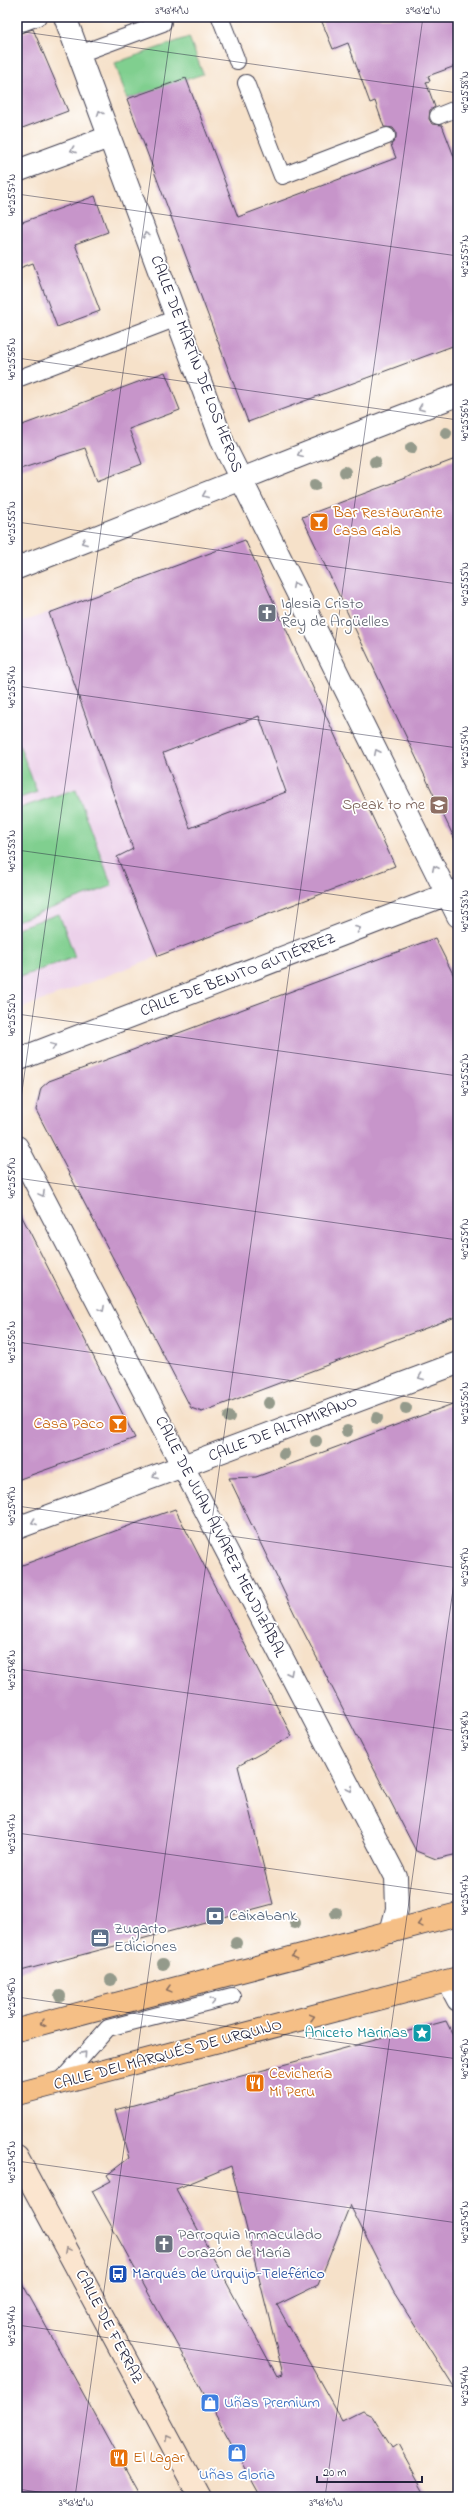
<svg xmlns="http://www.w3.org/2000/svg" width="475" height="2514" viewBox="0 0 475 2514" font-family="'Indie Flower',sans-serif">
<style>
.built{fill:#ecd1ea}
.green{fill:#80cf8f;stroke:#517865}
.building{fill:#c795ca;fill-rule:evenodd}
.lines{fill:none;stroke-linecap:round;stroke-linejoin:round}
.service-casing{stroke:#423f50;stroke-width:18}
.minor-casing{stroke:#423f50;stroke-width:24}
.secondary-casing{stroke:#423f50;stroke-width:24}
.primary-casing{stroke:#423f50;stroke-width:24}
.service{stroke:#fff;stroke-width:16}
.minor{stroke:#fff;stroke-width:22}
.secondary{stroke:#fbe5cf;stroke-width:22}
.primary{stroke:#f5bf86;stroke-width:22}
.tree{fill:#949a8b}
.oneway{stroke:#9c9ca7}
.oneway2{stroke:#8c7060}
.oneway3{stroke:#998d8c}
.ticks{fill:none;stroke:#22223b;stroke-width:1;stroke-opacity:0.45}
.labels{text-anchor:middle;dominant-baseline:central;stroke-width:3.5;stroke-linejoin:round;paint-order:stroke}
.street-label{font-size:16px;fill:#22223b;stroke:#fff}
.food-label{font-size:16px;fill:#c56008;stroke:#fff;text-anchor:start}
.worship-label{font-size:16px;fill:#5b616d;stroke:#fff;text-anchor:start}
.education-label{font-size:16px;fill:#785e54;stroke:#fff;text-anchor:end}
.service-label{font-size:16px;fill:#4e5e75;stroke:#fff;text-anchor:start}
.culture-label{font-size:16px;fill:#0d838f;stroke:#fff;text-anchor:end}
.transit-label{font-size:16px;fill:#164399;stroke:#fff;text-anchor:start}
.shop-label{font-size:16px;fill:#366cbe;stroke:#fff;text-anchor:start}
.neatline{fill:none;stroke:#22223b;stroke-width:1.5}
.ticks-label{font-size:10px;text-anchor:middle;fill:#22223b}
</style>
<rect width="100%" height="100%" fill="#fff"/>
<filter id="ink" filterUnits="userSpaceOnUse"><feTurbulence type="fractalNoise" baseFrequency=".025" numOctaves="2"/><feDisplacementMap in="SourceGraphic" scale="8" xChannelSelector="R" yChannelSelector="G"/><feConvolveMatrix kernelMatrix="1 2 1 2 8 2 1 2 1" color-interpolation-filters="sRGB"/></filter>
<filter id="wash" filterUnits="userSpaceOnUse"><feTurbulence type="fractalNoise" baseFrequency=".012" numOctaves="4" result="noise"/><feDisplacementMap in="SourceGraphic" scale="16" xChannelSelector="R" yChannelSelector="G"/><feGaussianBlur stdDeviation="0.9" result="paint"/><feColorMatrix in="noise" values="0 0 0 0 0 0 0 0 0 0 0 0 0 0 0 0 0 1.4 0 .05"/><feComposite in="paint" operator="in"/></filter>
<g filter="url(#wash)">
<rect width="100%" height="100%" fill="#f6e1c9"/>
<path class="built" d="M245,540l150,326 -378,144v-386z"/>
<g class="green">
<path d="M189,37l14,37 -76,25 -12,-36z"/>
<path d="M17,739l20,53 -20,7z"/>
<path d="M76,789l36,97 -95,35v-112z"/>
<path d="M59,914l16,43 -58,21v-50z"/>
</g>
<g id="blocks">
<g class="building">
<path d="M320,17h138v48l-30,11 2,5 -4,1 9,25 -5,3 -1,9 3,5 10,1 16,42v177l-210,78 -121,-323 59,-21 52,139 158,-59 -5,-13 5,-7v-6l-3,-4 -9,-1 -9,-26 -5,2 -22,-60 -15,6z"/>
<path d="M33,29l35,82 -51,19v-96z"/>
<path d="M95,196l13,36 -33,12 25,67 -43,16 -24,-64 -16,6v-45z"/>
<path d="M165,372l15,38 -51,19 13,35 -45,17 -12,-33 -68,22v-43z"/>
<path d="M458,458v388l-156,-329z"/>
<path d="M245,540l150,326 -237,90 -41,-99 16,-8 -84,-236zM259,716l27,76 -96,36 -27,-75z"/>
<path d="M435,938l23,46v332l-256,96 -11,-4 -155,-298 5,-22 8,-7z"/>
<path d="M17,1207l118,231 -118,42z"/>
<path d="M458,1402v452l-22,5 -20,-8 -117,-228 -70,-145 27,-1z"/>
<path d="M175,1509l117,227 -54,30 35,138 -256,68v-405z"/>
<path d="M446,2021l12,24v349l-65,-103 -43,-86 -32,80 -41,20 65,116 20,-10 10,5 20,32 6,-4 29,53h-166l-169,-306 19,-10 -4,-6 22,-17 -14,-48zM231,2166l52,208 -6,2 -101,-187z"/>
<path d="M17,2274l61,110 62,113h-123z"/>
</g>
</g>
</g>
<g filter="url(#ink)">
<use href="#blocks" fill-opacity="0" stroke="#423f50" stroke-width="1"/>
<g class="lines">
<defs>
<g id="service">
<path d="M220,17l17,44"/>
<path d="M17,25l21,-8"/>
<path d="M79,54l84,-31"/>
<path d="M246,83l36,93 105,-40"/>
<path d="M438,116l20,-8"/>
<path d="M17,379l160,-61"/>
<path d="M58,2084l50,-56 124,-32"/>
</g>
<g id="minor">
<path d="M65,17l158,426 235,473"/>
<path d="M17,171l92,-34"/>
<path d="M17,568c147,-57 293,-118 441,-173"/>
<path d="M17,1060l441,-170"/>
<path d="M17,1147l379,730 1,32 -6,23"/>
<path d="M17,1528l441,-165"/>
<path d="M448,1981l10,19"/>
</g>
<path id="secondary" d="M17,2157l183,340"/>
<g id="primary">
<path d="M17,2030l441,-116"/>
<path d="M17,2094l441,-116"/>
</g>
</defs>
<use href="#service" class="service-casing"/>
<use href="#minor" class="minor-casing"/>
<use href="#secondary" class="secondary-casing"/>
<use href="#primary" class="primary-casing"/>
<use href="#service" class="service"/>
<use href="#minor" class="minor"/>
<use href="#secondary" class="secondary"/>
<use href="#primary" class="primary"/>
</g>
<g class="tree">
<circle cx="446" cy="433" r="6"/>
<circle cx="411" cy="448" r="6"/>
<circle cx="375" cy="462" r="6"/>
<circle cx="345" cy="472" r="6"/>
<circle cx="315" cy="485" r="6"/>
<circle cx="269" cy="1403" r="6"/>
<circle cx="406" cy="1408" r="6"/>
<circle cx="229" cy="1417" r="6"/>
<circle cx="377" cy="1418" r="6"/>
<circle cx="347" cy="1431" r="6"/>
<circle cx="316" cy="1441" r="6"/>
<circle cx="284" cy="1454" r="6"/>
<circle cx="336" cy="1913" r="6"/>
<circle cx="295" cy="1923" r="6"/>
<circle cx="236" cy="1943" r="6"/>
<circle cx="163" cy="1964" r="6"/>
<circle cx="111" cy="1980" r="6"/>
<circle cx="60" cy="1996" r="6"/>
</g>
<defs><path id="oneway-chevron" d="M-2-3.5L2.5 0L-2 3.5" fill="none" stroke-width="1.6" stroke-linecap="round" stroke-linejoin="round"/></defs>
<g class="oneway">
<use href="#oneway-chevron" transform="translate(100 113) rotate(-110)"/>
<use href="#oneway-chevron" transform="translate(73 150) rotate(160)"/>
<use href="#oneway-chevron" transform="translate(146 235) rotate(-110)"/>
<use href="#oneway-chevron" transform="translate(421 408) rotate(159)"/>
<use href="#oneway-chevron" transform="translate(300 454) rotate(157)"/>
<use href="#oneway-chevron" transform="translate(205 495) rotate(157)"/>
<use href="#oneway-chevron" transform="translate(84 542) rotate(159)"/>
<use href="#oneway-chevron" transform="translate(295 585) rotate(-116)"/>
<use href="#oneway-chevron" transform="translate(377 752) rotate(-116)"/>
<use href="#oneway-chevron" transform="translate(435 868) rotate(-115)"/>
<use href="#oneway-chevron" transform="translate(358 929) rotate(-21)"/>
<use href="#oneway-chevron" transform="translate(53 1046) rotate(-21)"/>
<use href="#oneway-chevron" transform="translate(42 1194) rotate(62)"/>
<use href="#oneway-chevron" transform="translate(102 1309) rotate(62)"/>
<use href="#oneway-chevron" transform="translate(421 1377) rotate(159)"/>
<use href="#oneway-chevron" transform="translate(155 1476) rotate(160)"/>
<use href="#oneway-chevron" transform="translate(34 1522) rotate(160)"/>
<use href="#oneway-chevron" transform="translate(290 1673) rotate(63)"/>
<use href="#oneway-chevron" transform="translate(350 1789) rotate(63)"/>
<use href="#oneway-chevron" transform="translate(213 2001) rotate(-14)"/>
<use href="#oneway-chevron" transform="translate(84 2054) rotate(-48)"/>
</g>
<g class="oneway2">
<use href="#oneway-chevron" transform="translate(420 1924) rotate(165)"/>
<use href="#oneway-chevron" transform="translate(294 1956) rotate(167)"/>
<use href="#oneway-chevron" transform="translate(169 1989) rotate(165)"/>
<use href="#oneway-chevron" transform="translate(312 2017) rotate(-15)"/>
<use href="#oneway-chevron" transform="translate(43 2023) rotate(165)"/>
</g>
<g class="oneway3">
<use href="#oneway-chevron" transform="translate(67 2250) rotate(-118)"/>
<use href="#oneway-chevron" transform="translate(168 2438) rotate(-118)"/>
</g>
</g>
<path class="ticks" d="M17,31l441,62M17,194l441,62M17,358l441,62M17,522l441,62M17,686l441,62M17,850l441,62M17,1014l441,62M17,1127l156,-1110M17,1178l441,62M17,1342l441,62M17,1506l441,62M17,1669l441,62M17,1833l441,62M17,1997l441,62M17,2161l441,62M17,2325l441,62M17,2489l58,8M75,2497l348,-2480M325,2497l133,-943"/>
<defs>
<symbol id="bar-square" viewBox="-11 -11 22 22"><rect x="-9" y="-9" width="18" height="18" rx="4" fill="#e8710a" stroke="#fff"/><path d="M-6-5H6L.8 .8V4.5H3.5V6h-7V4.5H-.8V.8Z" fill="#fff"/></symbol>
<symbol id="church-square" viewBox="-11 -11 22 22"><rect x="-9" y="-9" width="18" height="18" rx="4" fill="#6b7280" stroke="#fff"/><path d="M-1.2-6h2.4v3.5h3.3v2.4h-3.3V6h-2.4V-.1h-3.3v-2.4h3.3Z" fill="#fff"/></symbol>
<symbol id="school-square" viewBox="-11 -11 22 22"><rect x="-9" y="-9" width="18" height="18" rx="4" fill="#8d6e63" stroke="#fff"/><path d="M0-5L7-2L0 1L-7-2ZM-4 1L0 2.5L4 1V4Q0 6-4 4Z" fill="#fff"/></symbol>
<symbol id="bank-square" viewBox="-11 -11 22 22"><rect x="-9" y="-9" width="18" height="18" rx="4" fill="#5c6f8a" stroke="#fff"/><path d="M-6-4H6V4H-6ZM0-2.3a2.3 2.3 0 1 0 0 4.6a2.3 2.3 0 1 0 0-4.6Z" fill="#fff"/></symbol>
<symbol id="office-square" viewBox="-11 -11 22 22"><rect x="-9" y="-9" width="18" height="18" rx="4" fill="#5c6f8a" stroke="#fff"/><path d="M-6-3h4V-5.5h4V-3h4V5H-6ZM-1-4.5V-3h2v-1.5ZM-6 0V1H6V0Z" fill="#fff"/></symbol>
<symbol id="sight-square" viewBox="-11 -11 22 22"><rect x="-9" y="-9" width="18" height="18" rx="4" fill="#0f9aa8" stroke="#fff"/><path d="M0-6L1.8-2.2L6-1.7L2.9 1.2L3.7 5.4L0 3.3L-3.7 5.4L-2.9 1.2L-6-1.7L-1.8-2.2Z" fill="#fff"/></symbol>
<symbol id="restaurant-square" viewBox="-11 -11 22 22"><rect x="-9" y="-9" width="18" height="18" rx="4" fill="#e8710a" stroke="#fff"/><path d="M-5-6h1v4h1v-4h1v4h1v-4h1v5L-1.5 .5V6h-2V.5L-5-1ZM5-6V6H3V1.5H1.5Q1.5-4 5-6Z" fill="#fff"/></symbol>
<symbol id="bus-square" viewBox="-11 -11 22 22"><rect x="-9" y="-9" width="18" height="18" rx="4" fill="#1a4fb4" stroke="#fff"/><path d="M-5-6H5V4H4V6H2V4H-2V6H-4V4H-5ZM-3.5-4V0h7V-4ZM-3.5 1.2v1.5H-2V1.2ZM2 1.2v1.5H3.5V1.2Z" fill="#fff"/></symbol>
<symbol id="shop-square" viewBox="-11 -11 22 22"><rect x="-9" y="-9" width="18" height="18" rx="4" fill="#3f7fe0" stroke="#fff"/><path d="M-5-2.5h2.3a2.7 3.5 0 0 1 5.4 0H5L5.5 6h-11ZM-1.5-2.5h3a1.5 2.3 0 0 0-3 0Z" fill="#fff"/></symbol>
</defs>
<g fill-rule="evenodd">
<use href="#bar-square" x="308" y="511" width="22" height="22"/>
<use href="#church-square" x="256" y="602" width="22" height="22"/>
<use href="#school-square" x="428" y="794" width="22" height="22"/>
<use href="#bar-square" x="107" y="1413" width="22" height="22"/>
<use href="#bank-square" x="204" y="1905" width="22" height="22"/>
<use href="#office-square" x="89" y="1927" width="22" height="22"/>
<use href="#sight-square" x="411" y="2022" width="22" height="22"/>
<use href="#restaurant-square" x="244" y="2072" width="22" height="22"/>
<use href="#church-square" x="153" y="2233" width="22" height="22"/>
<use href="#bus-square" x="107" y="2263" width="22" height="22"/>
<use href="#shop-square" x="199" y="2392" width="22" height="22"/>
<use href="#shop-square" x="226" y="2442" width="22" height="22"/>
<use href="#restaurant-square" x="108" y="2447" width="22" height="22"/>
</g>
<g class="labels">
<g class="street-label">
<text transform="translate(196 364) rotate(69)">CALLE DE MARTÍN DE LOS HEROS</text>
<text transform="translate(238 975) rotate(-21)">CALLE DE BENITO GUTIÉRREZ</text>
<text transform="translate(283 1429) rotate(-21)">CALLE DE ALTAMIRANO</text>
<text transform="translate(220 1537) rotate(63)">CALLE DE JUAN ÁLVAREZ MENDIZÁBAL</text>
<text transform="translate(168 2055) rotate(-15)">CALLE DEL MARQUÉS DE URQUIJO</text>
<text transform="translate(109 2327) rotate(62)">CALLE DE FERRAZ</text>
</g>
<g class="food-label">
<text x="333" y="513">Bar Restaurante<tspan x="333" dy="18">Casa Gala</tspan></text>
<text x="104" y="1424" text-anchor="end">Casa Paco</text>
<text x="269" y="2074">Cevichería<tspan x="269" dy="18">Mi Peru</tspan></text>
<text x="133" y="2458">El Lagar</text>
</g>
<g class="worship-label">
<text x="281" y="604">Iglesia Cristo<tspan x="281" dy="18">Rey de Argüelles</tspan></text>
<text x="178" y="2235">Parroquia Inmaculado<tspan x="178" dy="18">Corazón de María</tspan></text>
</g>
<g class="education-label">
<text x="425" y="805">Speak to me</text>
</g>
<g class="service-label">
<text x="229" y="1916">Caixabank</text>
<text x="114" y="1929">Zugarto<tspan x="114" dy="18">Ediciones</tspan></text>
</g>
<g class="culture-label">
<text x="408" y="2033">Aniceto Marinas</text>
</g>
<g class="transit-label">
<text x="132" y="2274">Marqués de Urquijo-Teleférico</text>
</g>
<g class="shop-label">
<text x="224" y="2403">Uñas Premium</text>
<text x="237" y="2475" text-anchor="middle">Uñas Gloria</text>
</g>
</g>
<rect width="475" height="2514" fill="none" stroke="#fff" stroke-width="44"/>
<path d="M317 2476v6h105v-6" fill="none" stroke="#22223b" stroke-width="2"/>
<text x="323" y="2476" font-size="12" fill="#22223b" stroke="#ffffff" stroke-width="3" paint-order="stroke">20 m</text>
<rect x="22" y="22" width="431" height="2470" class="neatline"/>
<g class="ticks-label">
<text x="172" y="14">3°43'14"W</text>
<text x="423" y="14">3°43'12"W</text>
<text transform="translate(464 92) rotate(-90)" y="4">40°25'58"N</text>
<text transform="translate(11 195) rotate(-90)" y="4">40°25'57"N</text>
<text transform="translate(464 256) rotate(-90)" y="4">40°25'57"N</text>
<text transform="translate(11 359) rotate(-90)" y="4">40°25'56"N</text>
<text transform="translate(464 420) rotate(-90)" y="4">40°25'56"N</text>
<text transform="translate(11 523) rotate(-90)" y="4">40°25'55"N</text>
<text transform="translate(464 584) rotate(-90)" y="4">40°25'55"N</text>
<text transform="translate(11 687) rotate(-90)" y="4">40°25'54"N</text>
<text transform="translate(464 747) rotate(-90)" y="4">40°25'54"N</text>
<text transform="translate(11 851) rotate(-90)" y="4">40°25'53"N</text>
<text transform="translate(464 911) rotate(-90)" y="4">40°25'53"N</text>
<text transform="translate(11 1015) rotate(-90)" y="4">40°25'52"N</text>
<text transform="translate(464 1075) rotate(-90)" y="4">40°25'52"N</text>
<text transform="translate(11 1178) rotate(-90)" y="4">40°25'51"N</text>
<text transform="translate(464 1239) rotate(-90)" y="4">40°25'51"N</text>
<text transform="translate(11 1342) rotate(-90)" y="4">40°25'50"N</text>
<text transform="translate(464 1403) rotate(-90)" y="4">40°25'50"N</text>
<text transform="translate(11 1506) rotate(-90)" y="4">40°25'49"N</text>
<text transform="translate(464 1567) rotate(-90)" y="4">40°25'49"N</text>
<text transform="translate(11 1670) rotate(-90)" y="4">40°25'48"N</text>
<text transform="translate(464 1731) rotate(-90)" y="4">40°25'48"N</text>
<text transform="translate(11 1834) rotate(-90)" y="4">40°25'47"N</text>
<text transform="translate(464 1895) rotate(-90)" y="4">40°25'47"N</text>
<text transform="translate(11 1998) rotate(-90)" y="4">40°25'46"N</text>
<text transform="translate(464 2059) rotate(-90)" y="4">40°25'46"N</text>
<text transform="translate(11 2162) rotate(-90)" y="4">40°25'45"N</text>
<text transform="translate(464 2222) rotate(-90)" y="4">40°25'45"N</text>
<text transform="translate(11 2326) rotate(-90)" y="4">40°25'44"N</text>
<text transform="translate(464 2386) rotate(-90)" y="4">40°25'44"N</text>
<text x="76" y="2506">3°43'12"W</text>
<text x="326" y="2506">3°43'10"W</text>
</g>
</svg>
